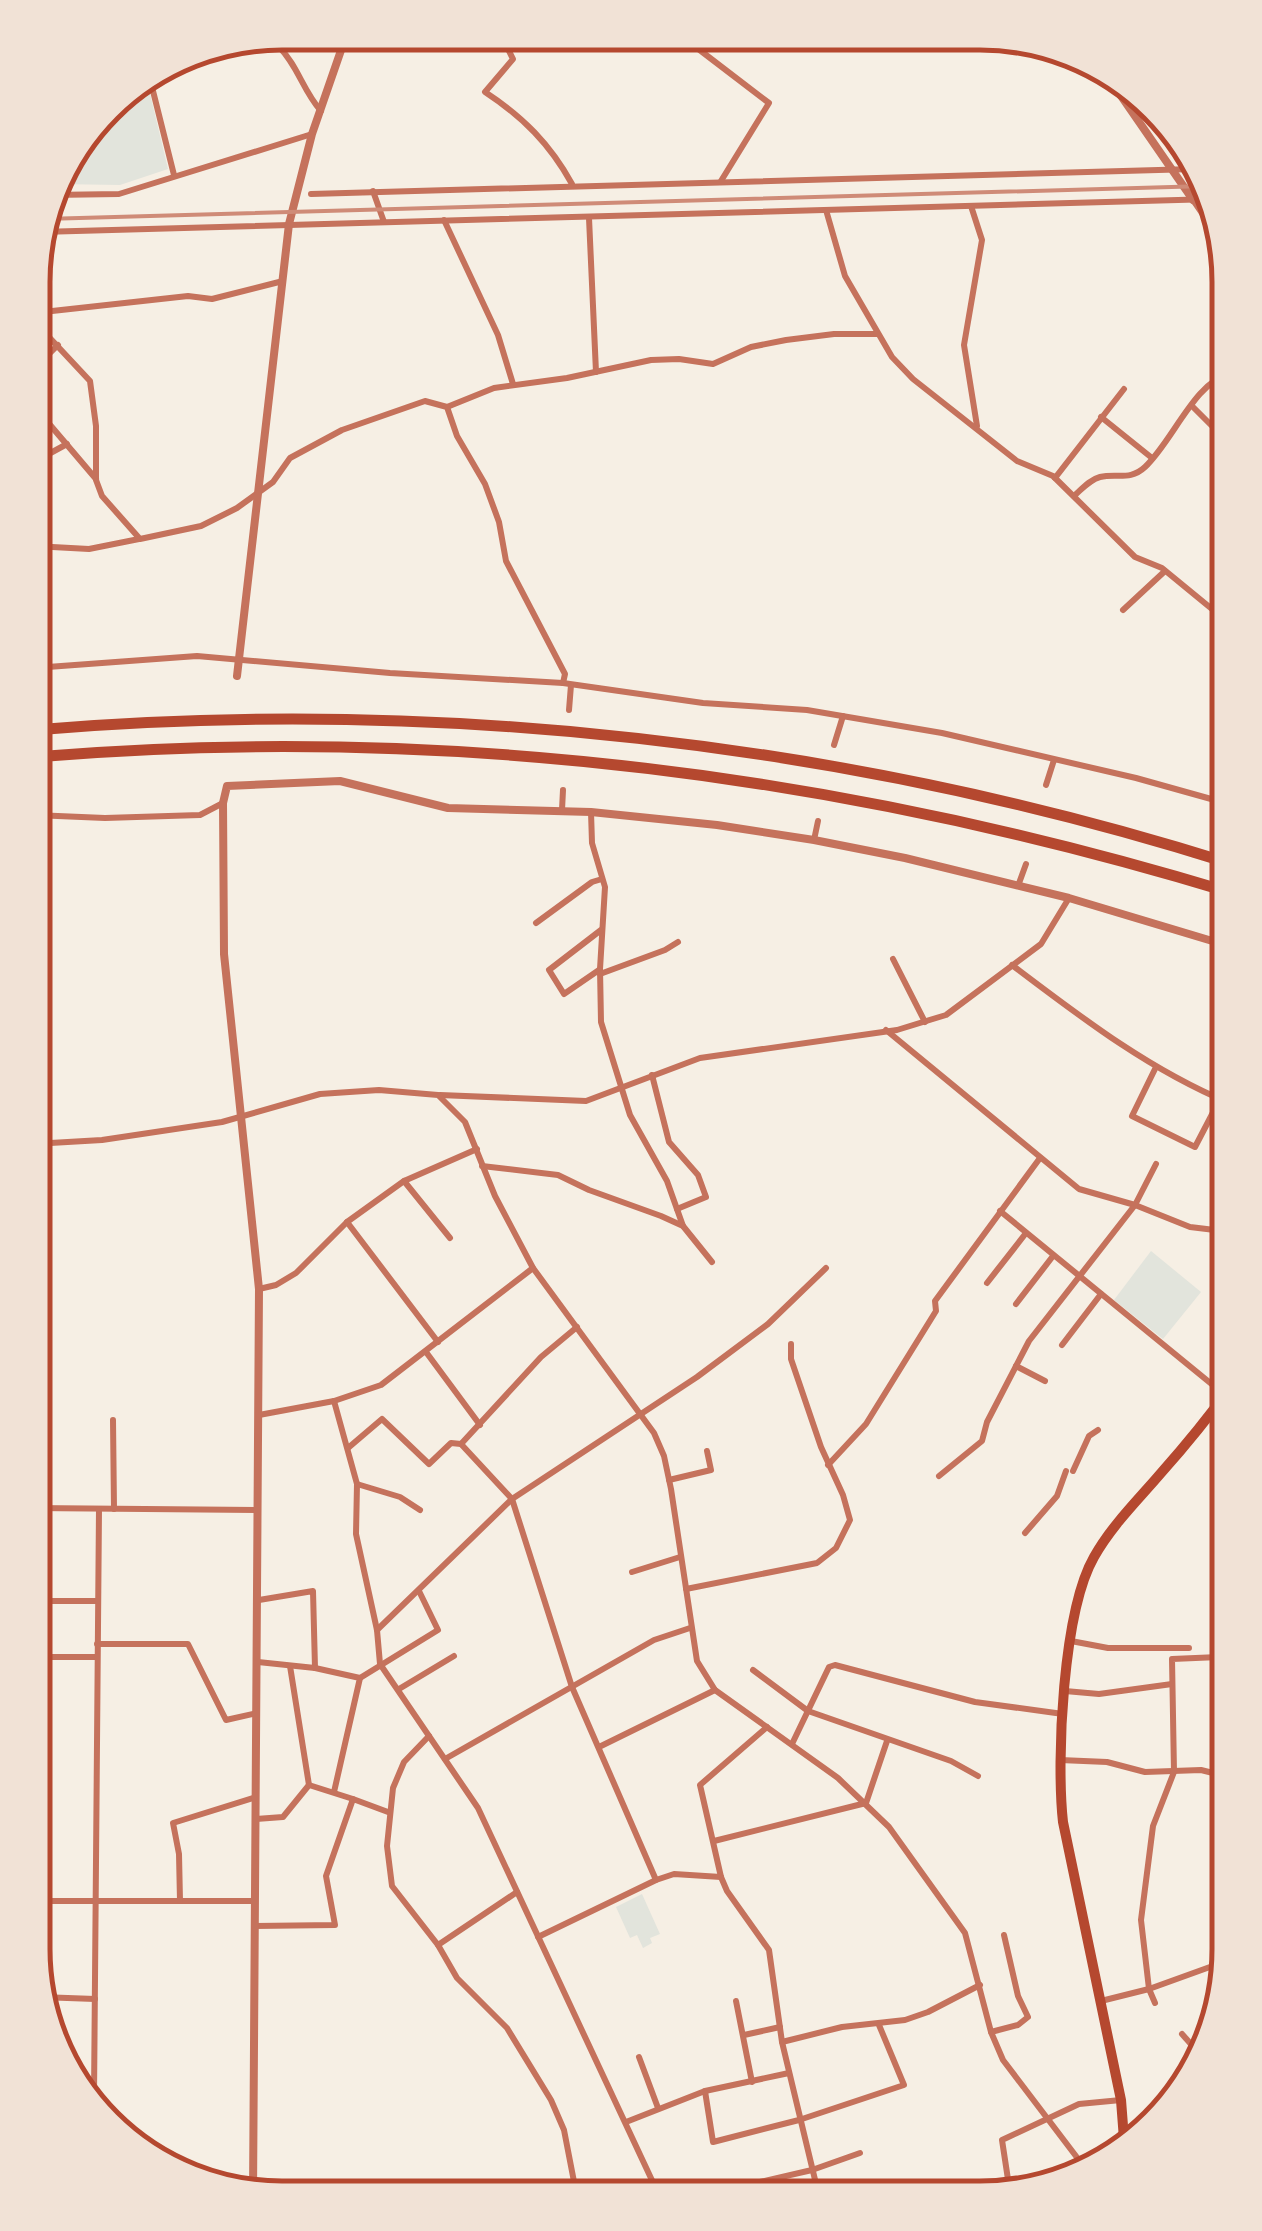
<svg xmlns="http://www.w3.org/2000/svg" width="1262" height="2231" viewBox="0 0 1262 2231" font-family="'Golos Text',sans-serif">
<style>
.green{fill:#e2e4dc}
.lines{fill:none;stroke-linecap:round;stroke-linejoin:round}
.minor{stroke:#c5725c;stroke-width:6}
.tertiary{stroke:#c5725c;stroke-width:8}
.primary{stroke:#b5482f;stroke-width:10}
.motorway{stroke:#b5482f;stroke-width:11}
.rail{stroke:#cf8b77;stroke-width:4}
.rim{fill:none;stroke:#b5482f;stroke-width:5}
</style>
<rect width="100%" height="100%" fill="#f6efe4"/>
<g class="green">
<path d="M146,77l22,92 -48,16 -65,-1 4,-13 58,-76z"/>
<path d="M1151,1251l50,41 -38,47 -49,-39z"/>
<path d="M642,1894l18,40 -10,4 2,5 -9,5 -6,-13 -7,3 -14,-31z"/>
</g>
<g class="lines">
<g class="minor">
<path d="M287,33l-8,14c19,19 24,44 42,64"/>
<path d="M475,34l27,3 7,-3"/>
<path d="M680,35l89,68 -48,78"/>
<path d="M502,37l11,22 -28,33c38,25 65,52 87,92"/>
<path d="M149,75l25,100"/>
<path d="M373,191l11,31"/>
<path d="M311,194l883,-25"/>
<path d="M51,195l68,-1 193,-60"/>
<path d="M1193,200l30,44"/>
<path d="M971,206l11,34 -18,105 13,81"/>
<path d="M826,210l19,66 47,81 21,22 104,82 36,15 82,81 27,11 67,55"/>
<path d="M589,218l7,154"/>
<path d="M444,220l54,115 15,49"/>
<path d="M40,232l1174,-33"/>
<path d="M34,313l154,-17 24,3 71,-18"/>
<path d="M34,321l56,60 6,45v54l6,16 38,43 61,-13 36,-18 36,-26 17,-24 52,-28 83,-29 22,6 10,29 28,48 14,38 7,39 59,113 -2,9"/>
<path d="M34,369l24,-24"/>
<path d="M34,406l62,73"/>
<path d="M1192,406l37,37"/>
<path d="M447,407l47,-19 73,-10 84,-18 28,-1 34,5 38,-17 35,-7 48,-6h43"/>
<path d="M1101,417l51,41"/>
<path d="M34,462l33,-18"/>
<path d="M1055,478l69,-89"/>
<path d="M1074,496c8,-7 15,-16 26,-19 17,-4 30,4 45,-10 27,-25 50,-85 84,-93"/>
<path d="M34,546l55,3 50,-10"/>
<path d="M1123,610l42,-39"/>
<path d="M34,668l163,-12 193,17 173,10 140,20 104,7 135,23 194,45 93,26"/>
<path d="M569,710l2,-25"/>
<path d="M834,745l9,-29"/>
<path d="M1046,785l8,-25"/>
<path d="M562,810l1,-20"/>
<path d="M591,812l1,31 13,44 -5,82 1,53 29,93 37,66 16,45"/>
<path d="M34,815l71,3 95,-3 23,-12"/>
<path d="M814,840l4,-19"/>
<path d="M1018,886l8,-22"/>
<path d="M536,923l56,-41 10,-3"/>
<path d="M1222,944l5,-23"/>
<path d="M893,959l32,63"/>
<path d="M1012,965c70,53 136,104 217,138"/>
<path d="M599,970l-35,24 -15,-24 52,-40"/>
<path d="M600,974l65,-24 13,-8"/>
<path d="M886,1030l193,159 56,16 55,22 33,4 6,6"/>
<path d="M1155,1069l-23,47 63,31 25,-48"/>
<path d="M652,1075l17,67 29,33 8,22 -29,12"/>
<path d="M440,1095l146,6 114,-43 197,-28 49,-15 95,-71 28,-46"/>
<path d="M33,1144l69,-4 120,-18 98,-28 59,-4 59,5 27,27 30,74 38,72 121,165 10,23 7,33 26,172 18,29 123,88 51,49 76,106 26,99 12,28 82,108"/>
<path d="M482,1166l76,9 31,15 72,26 22,10 29,36"/>
<path d="M404,1181l46,57"/>
<path d="M1000,1211l225,184"/>
<path d="M347,1222l91,120"/>
<path d="M987,1283l39,-50"/>
<path d="M259,1289l17,-4 20,-12 51,-51 57,-41 73,-32"/>
<path d="M1016,1304l37,-48"/>
<path d="M1062,1345l39,-51"/>
<path d="M426,1352l54,73"/>
<path d="M1016,1366l29,15"/>
<path d="M334,1401l23,83 -1,50 21,96 3,34 98,144 179,383"/>
<path d="M259,1415l75,-14 47,-16 152,-117"/>
<path d="M113,1420l1,89"/>
<path d="M461,1444l80,-87 36,-30"/>
<path d="M348,1448l34,-29 47,45 22,-21 10,1 51,55 60,188 84,193"/>
<path d="M828,1465l38,-41 70,-113 -1,-10 105,-143"/>
<path d="M1073,1471l16,-35 9,-6"/>
<path d="M939,1476l43,-35 5,-19 42,-81 106,-136 21,-41"/>
<path d="M669,1480l42,-10 -4,-19"/>
<path d="M357,1484l43,13 20,13"/>
<path d="M33,1508l225,2"/>
<path d="M48,1508v-94"/>
<path d="M1025,1533l32,-37 9,-25"/>
<path d="M632,1572l48,-15"/>
<path d="M686,1589l131,-26 19,-15 14,-28 -7,-25 -22,-48 -30,-88v-15"/>
<path d="M259,1600l54,-9 2,77"/>
<path d="M33,1601h63"/>
<path d="M377,1630l135,-131 185,-122 71,-53 58,-56"/>
<path d="M1071,1641l37,7h81"/>
<path d="M97,1644h91l38,76 31,-7"/>
<path d="M43,1657h54"/>
<path d="M258,1662l57,6 45,10 -26,114"/>
<path d="M290,1666l19,119"/>
<path d="M753,1670l55,41 143,50 27,15"/>
<path d="M360,1678l78,-48 -19,-39"/>
<path d="M399,1689l55,-33"/>
<path d="M1065,1691l34,3 73,-10"/>
<path d="M767,1727l-67,58 21,92 6,14 42,59 13,92 35,146"/>
<path d="M429,1736l-25,26 -11,26 -6,58 5,40 46,59 19,33 50,50 44,72 13,30 12,62"/>
<path d="M792,1744l37,-77 6,-2 140,37 88,12"/>
<path d="M599,1747l116,-57"/>
<path d="M445,1759l209,-119 36,-12"/>
<path d="M1060,1760l47,2 38,10 56,-2 28,7"/>
<path d="M256,1819l27,-2 26,-32 44,14"/>
<path d="M714,1841l152,-38 21,-62"/>
<path d="M33,1901h222"/>
<path d="M180,1901l-1,-47 -6,-31 83,-26"/>
<path d="M255,1926l80,-1 -9,-49 27,-77 35,13"/>
<path d="M538,1937l118,-57 18,-6 47,3"/>
<path d="M438,1945l79,-53"/>
<path d="M40,1997l55,2"/>
<path d="M736,2001l16,81"/>
<path d="M1101,2001l48,-12 72,-26"/>
<path d="M1155,2003l-6,-14 -8,-69 12,-94 21,-54 -2,-113 47,-2"/>
<path d="M991,2032l27,-7 10,-8 -10,-21 -14,-61"/>
<path d="M1182,2034l15,17"/>
<path d="M744,2035l36,-8"/>
<path d="M782,2042l60,-15 63,-7 23,-8 52,-27"/>
<path d="M639,2057l19,51"/>
<path d="M705,2091l8,51 86,-22 105,-35 -25,-60"/>
<path d="M94,2097l5,-588"/>
<path d="M626,2122l79,-31 84,-18"/>
<path d="M1009,2186l-7,-46 77,-36 42,-4"/>
<path d="M756,2189l4,-7 52,-12 48,-17"/>
</g>
<g class="tertiary">
<path d="M1108,77l85,123"/>
<path d="M237,676l52,-452 23,-90 35,-101"/>
<path d="M253,2196l6,-907 -35,-335 -1,-151 4,-17 113,-5 108,27 143,4 126,13 97,15 91,18 164,40 160,48"/>
</g>
<path class="primary" d="M1124,2139l-3,-39 -58,-278c-7,-63 0,-211 31,-265 18,-32 44,-57 67,-84 24,-27 47,-55 68,-84"/>
<g class="motorway">
<path d="M34,730c400,-34 812,12 1195,133"/>
<path d="M34,757c406,-34 807,17 1195,135"/>
</g>
<path class="rail" d="M44,219l1162,-33"/>
</g>
<path d="M0 0H1262V2231H0ZM282 50H980A232 232 0 0 1 1212 282V1949A232 232 0 0 1 980 2181H282A232 232 0 0 1 50 1949V282A232 232 0 0 1 282 50Z" fill="#f1e2d6" fill-rule="evenodd"/>
<path class="rim" d="M282 50H980A232 232 0 0 1 1212 282V1949A232 232 0 0 1 980 2181H282A232 232 0 0 1 50 1949V282A232 232 0 0 1 282 50Z"/>
</svg>
